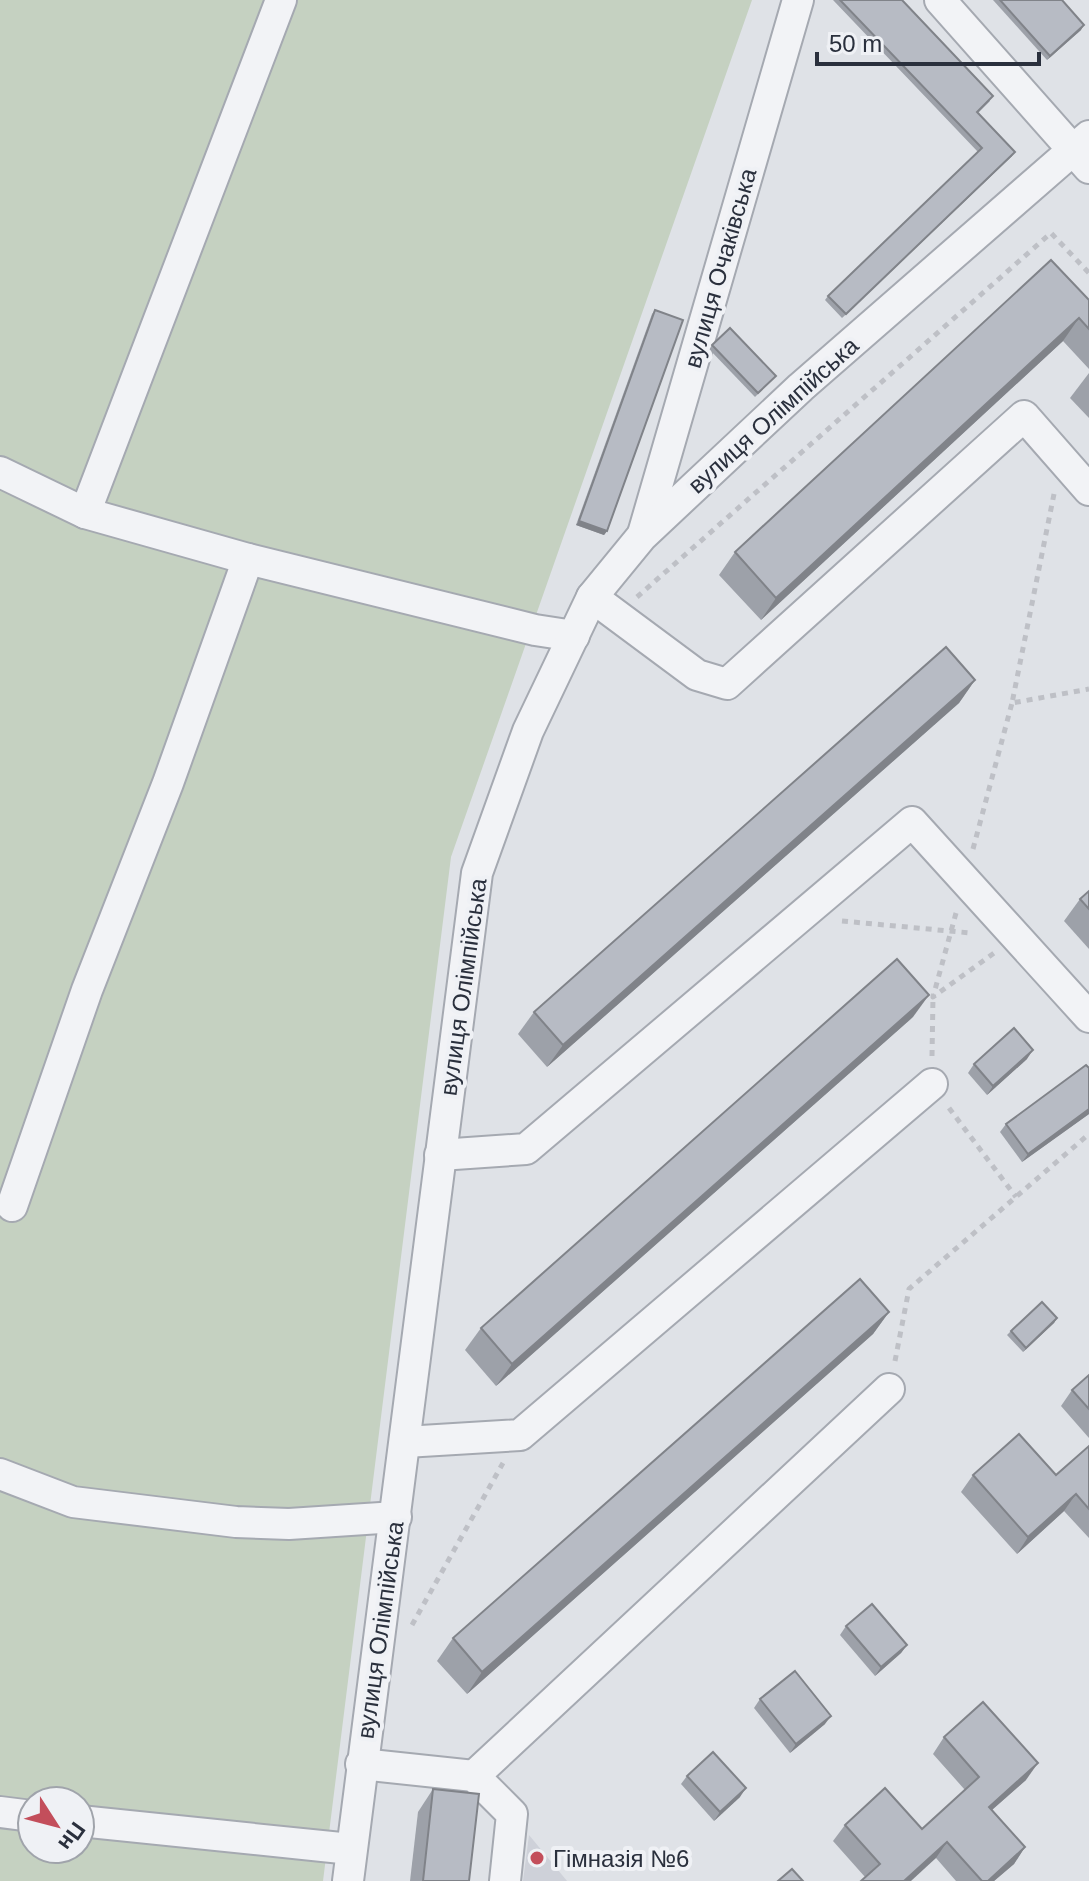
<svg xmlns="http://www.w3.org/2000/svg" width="1089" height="1881" viewBox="0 0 1089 1881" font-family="Arial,sans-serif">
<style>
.built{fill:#ced1d9}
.green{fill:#c5d1c1;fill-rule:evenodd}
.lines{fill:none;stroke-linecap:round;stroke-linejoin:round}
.minor-casing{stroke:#a5a9b1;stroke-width:34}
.path{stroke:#bec0c6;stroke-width:5;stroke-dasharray:6 6;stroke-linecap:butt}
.minor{stroke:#f2f3f6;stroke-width:30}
.wall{fill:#9da1a9}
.shaded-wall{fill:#808389}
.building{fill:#b7bbc4;stroke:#808389;stroke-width:2}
.poi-dot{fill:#c34e5b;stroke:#eff1f5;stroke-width:3}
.labels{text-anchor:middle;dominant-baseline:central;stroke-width:8;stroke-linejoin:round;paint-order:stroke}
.street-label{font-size:24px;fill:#2a303d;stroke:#eff1f5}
.poi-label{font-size:24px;fill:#2a303d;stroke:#eff1f5;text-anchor:start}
</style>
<rect width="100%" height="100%" fill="#dfe2e7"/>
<path class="built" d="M529,1835l38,46h-44z"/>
<path class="green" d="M0,0h752l-301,857 -128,1024h-323zM32,1801h48v48h-48z"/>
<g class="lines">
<defs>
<g id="minor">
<path d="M281,0l-196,513 163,46 287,71 39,6"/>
<path d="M940,0l149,168"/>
<path d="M0,472l85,41"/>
<path d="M643,534l155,-534"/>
<path d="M592,597l105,78 30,9 297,-268 65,74"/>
<path d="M440,1155l86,-6 386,-327 177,195"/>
<path d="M12,1206l75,-216 81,-207 80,-224"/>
<path d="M405,1442l115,-7 412,-351"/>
<path d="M0,1474l73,28 163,20 53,2 107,-7"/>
<path d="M361,1764l113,12 38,38 -7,67"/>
<path d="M474,1776l415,-387"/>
<path d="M0,1812l32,4"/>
<path d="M80,1821l271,28"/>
<path d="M348,1881l129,-1008 51,-142 64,-134 50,-61 159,-149 288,-251"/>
</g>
</defs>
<use href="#minor" class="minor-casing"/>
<g class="path">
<path d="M1054,494l-42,209 77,-14"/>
<path d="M637,597l414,-364 38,40"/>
<path d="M973,849l39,-146"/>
<path d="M956,913l-23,84 61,-44"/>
<path d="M842,921l129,12"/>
<path d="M932,1056l1,-59"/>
<path d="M949,1108l67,89"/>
<path d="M895,1361l14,-72 180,-155"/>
<path d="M412,1625l91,-162"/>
</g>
<use href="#minor" class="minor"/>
</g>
<g class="wall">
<path d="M833,0h69l88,101 -12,12 34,43 -170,162 -17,-18 3,-4 150,-144z"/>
<path d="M993,0h69l19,30 -34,30z"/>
<path d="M1089,300v69l-26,-28 -302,279 -42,-45 16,-23z"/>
<path d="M655,310l-48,221 -3,4 -28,-10 76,-211z"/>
<path d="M712,345l64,31 -21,21 -46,-48z"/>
<path d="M1089,373v45l-19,-20z"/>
<path d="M975,680l-16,23 -412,364 -29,-33 16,-22z"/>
<path d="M1089,891v58l-25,-28 16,-22z"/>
<path d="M913,1017l-417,369 -31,-36 16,-22z"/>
<path d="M1027,1059l-40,36 -19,-22 6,-9z"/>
<path d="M1089,1068v46l-67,48 -22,-30 6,-8z"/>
<path d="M889,1312l-16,22 -406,360 -30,-33 16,-23z"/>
<path d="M1057,1318l-3,5 -31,29 -16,-17 4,-4z"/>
<path d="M1089,1375v63l-28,-32 11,-16z"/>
<path d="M1089,1446v92l-25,-27 -47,43 -56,-62 12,-17h83z"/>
<path d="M846,1626l61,19 -6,8 -26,23 -35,-41z"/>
<path d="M760,1699l65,25 -35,29 -36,-45z"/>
<path d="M944,1737l82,43 -34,30 33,37 -11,17 -20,17h-38l-20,-23 -71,19 -32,-36 12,-16 77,4 43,-39 -32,-36z"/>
<path d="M687,1776l53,21 -26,24 -33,-37z"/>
<path d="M433,1789l36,92h-59l8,-69z"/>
</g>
<g class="shaded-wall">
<path d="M1084,25l-3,5 -34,30 3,-4z"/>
<path d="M1015,152l-3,4 -170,162 4,-4z"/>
<path d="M1079,318l-16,23 -302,279 15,-22z"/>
<path d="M579,521l28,10 -3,4 -28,-10z"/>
<path d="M975,680l-16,23 -412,364 16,-22z"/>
<path d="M929,995l-16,22 -417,369 16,-22z"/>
<path d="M1033,1050l-6,9 -40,36 6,-9z"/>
<path d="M1089,1109v5l-67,48 6,-8z"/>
<path d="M889,1312l-16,22 -406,360 15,-22z"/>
<path d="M1057,1318l-3,5 -31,29 3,-4z"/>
<path d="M1076,1494l-12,17 -47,43 11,-17z"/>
<path d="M907,1645l-6,8 -26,23 6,-9z"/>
<path d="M831,1716l-6,8 -35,29 6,-9z"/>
<path d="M1038,1763l-12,17 -49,43 12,-16z"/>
<path d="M746,1788l-6,9 -26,24 6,-9z"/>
<path d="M947,1842l-11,16 -25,23h-7z"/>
<path d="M1025,1847l-11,17 -20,17h-6z"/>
</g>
<g class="building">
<path d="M840,0h62l91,96 -16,16 38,40 -169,162 -18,-18 154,-148z"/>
<path d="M1000,0h62l22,25 -34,31z"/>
<path d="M1051,260l38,40v29l-10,-11 -303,280 -41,-46z"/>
<path d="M655,310l28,10 -76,211 -28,-10z"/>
<path d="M730,328l46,48 -18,17 -46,-48z"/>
<path d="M946,647l29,33 -412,365 -29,-33z"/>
<path d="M1089,891v18l-9,-10z"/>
<path d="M897,959l32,36 -417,369 -31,-36z"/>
<path d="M1014,1028l19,22 -40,36 -19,-22z"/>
<path d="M1086,1065l3,3v41l-61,45 -22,-30z"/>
<path d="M860,1279l29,33 -407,360 -29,-34z"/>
<path d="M1042,1302l15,16 -31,30 -15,-17z"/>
<path d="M1089,1375v34l-17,-19z"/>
<path d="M1019,1434l37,41 33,-29v63l-13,-15 -48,43 -55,-62z"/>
<path d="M872,1604l35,41 -26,22 -35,-41z"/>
<path d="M795,1671l36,45 -35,28 -36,-45z"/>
<path d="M983,1702l55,61 -49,44 36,40 -37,34h-6l-35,-39 -43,39h-43l19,-17 -35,-39 40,-37 37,41 57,-52 -35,-40z"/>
<path d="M713,1752l33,36 -26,24 -33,-36z"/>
<path d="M433,1789l46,5 -10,87h-46z"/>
<path d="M792,1869l11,12h-25z"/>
</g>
<circle class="poi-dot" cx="537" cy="1858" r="8"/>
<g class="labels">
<g class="street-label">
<text transform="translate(720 268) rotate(-74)">вулиця Очаківська</text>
<text transform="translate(773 415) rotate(-42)">вулиця Олімпійська</text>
<text transform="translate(463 987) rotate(-82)">вулиця Олімпійська</text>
<text transform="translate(380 1630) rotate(-82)">вулиця Олімпійська</text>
</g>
<g class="poi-label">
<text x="553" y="1858">Гімназія №6</text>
</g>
</g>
<g transform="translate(56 1825) rotate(126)"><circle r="38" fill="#eff1f5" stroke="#a0a4ab" stroke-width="2"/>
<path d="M0-6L14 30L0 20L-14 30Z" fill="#c34e5b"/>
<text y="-12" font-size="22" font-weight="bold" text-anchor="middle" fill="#2a303d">Пн</text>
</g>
<path d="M817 52v12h222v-12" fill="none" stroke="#2a303d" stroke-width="4"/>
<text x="829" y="52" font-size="24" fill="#2a303d" stroke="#eff1f5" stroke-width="6" paint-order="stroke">50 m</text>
</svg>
